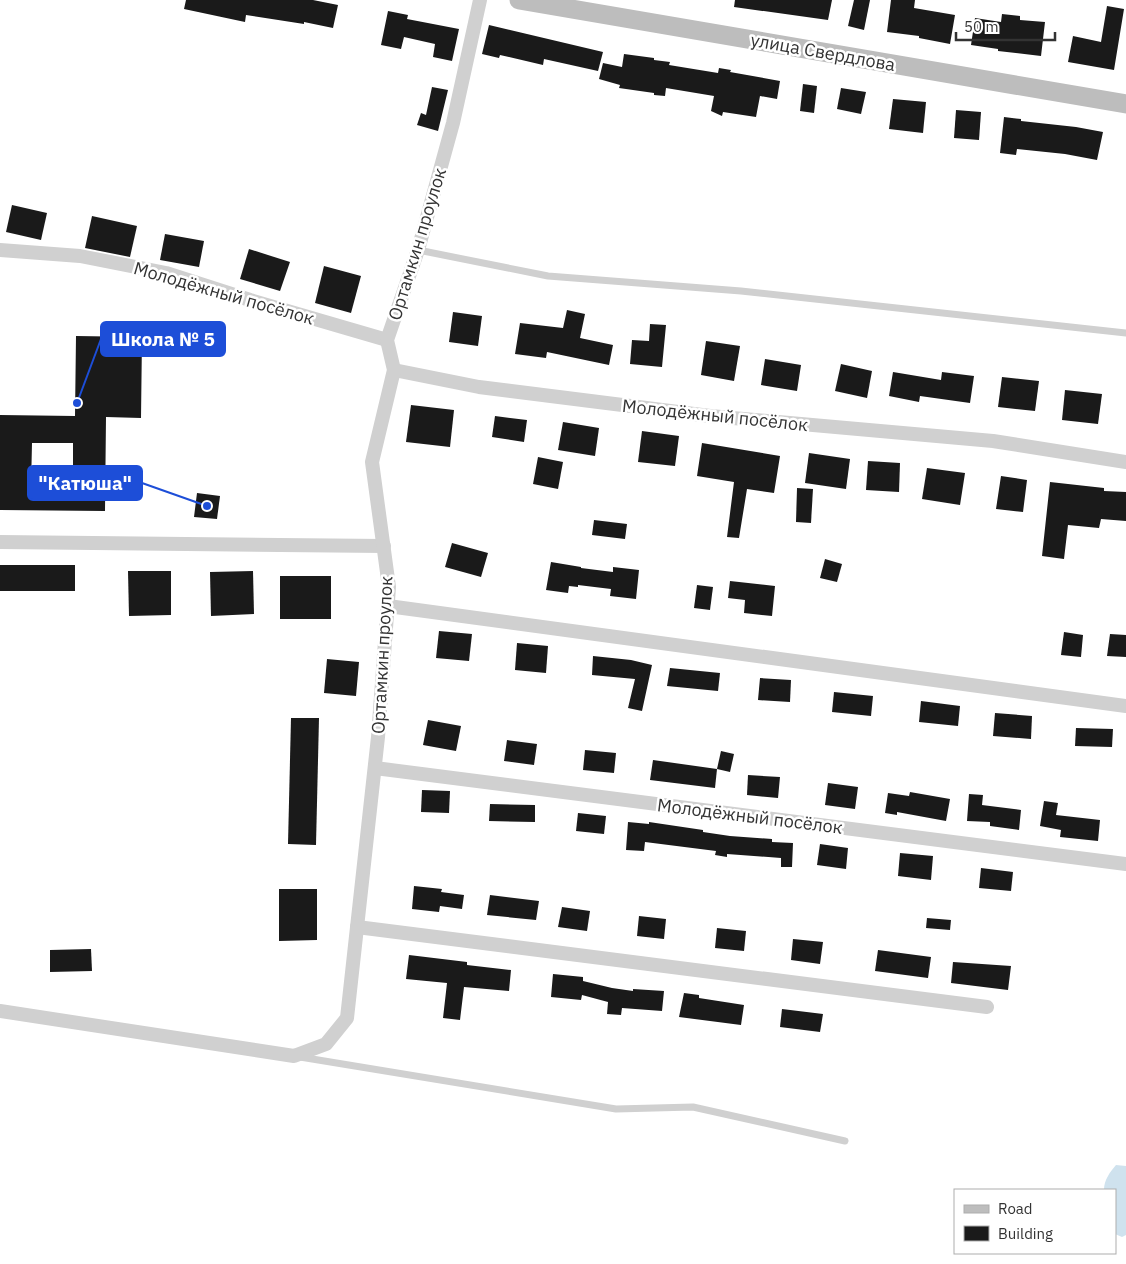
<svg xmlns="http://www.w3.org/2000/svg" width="1126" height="1264" viewBox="0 0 1126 1264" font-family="'IBM Plex Sans',sans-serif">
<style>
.water{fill:#cfe2ee}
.building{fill:#1a1a1a;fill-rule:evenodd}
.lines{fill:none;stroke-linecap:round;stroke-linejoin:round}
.lane{stroke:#d0d0d0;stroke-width:7}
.street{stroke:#d0d0d0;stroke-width:14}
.secondary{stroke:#bdbdbd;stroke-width:19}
.labels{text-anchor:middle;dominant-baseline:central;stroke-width:5;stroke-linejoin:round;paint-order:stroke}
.street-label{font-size:18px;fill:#333;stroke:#fff}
.leader{fill:none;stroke:#1d4ed8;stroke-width:2}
.callout-dot{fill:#1d4ed8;stroke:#fff;stroke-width:2}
.callout{fill:#1d4ed8;stroke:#1d4ed8;stroke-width:2}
.callout-label{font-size:19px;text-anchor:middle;font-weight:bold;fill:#fff}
</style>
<rect width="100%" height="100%" fill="#fff"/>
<path class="water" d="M1116,1165l10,1v69l-4,2 -7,-3v-44h-11c0,-10 6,-18 12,-25z"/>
<g class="building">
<path d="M186,0h127l25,5 -5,23 -29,-6v2l-58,-9 -1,7 -61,-13z"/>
<path d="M735,0h97l-4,20 -94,-13z"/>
<path d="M854,0h16l-6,30 -16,-4z"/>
<path d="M891,0h24l-1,8 41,7 -5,29 -31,-6v-2l-32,-4z"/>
<path d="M1107,6l17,3 -10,61 -46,-8 5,-26 28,6z"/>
<path d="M388,11l20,4 -1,4 52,10 -7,32 -19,-4 2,-13 -31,-7 -3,12 -20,-4z"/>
<path d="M1002,14l18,2v4l25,2 -4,34 -43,-5v-2l-27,-4 4,-27 26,4z"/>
<path d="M489,25l114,27 -5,19 -54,-12 -1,6 -43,-10 -1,3 -17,-4z"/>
<path d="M624,54l30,4v2l16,2 -1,3 49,8 1,-5 12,2 -1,2 50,9 -3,18 -17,-3 -4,21 -33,-5 -1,4 -11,-5 3,-15 -48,-8 -1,8 -11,-1v-2l-35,-5 1,-3 -21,-6 4,-16 19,4z"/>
<path d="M803,84l14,2 -3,27 -14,-2z"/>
<path d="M432,87l16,3 -10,41 -21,-6 4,-12 5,2z"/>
<path d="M841,88l25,4 -5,22 -24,-5z"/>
<path d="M893,99l33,3 -3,31 -34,-4z"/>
<path d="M956,110l25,2 -2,28 -25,-2z"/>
<path d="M1004,117l17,2v2l55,6 27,5 -6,28 -32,-6 -48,-5 -1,6 -16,-2z"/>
<path d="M12,205l35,8 -6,27 -35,-8z"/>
<path d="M92,216l45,10 -7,31 -45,-9z"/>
<path d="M165,234l39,7 -5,26 -39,-7z"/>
<path d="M249,249l41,13 -10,29 -40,-12z"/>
<path d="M324,266l37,10 -10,37 -36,-10z"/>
<path d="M567,310l18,4 -5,24 33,7 -4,20 -62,-13 -1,6 -31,-4 5,-31 43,5z"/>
<path d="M453,312l29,4 -4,30 -29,-4z"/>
<path d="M650,324l16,1 -4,42 -32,-3 2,-24 17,1z"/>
<path d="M76,336l66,1 -1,81 -35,-1 -1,94 -105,-1v-95l75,1zM32,443h41v44h-42z"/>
<path d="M706,341l34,5 -6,35 -33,-6z"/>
<path d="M765,359l36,6 -4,26 -36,-6z"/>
<path d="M841,364l31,7 -5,27 -32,-7z"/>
<path d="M893,372l48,8 1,-8 32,4 -4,27 -50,-7 -1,6 -30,-6z"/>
<path d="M1002,377l37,4 -4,30 -37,-4z"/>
<path d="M1065,390l37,4 -4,30 -36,-4z"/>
<path d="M411,405l43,5 -4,37 -44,-5z"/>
<path d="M495,416l32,4 -3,22 -32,-5z"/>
<path d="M563,422l36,6 -4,28 -37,-6z"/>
<path d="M642,431l37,5 -4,30 -37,-4z"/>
<path d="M702,443l78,13 -6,37 -27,-4 -8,49 -12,-1 7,-55 -37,-6z"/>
<path d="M809,453l41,6 -4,30 -41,-6z"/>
<path d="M538,457l25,5 -5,27 -25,-5z"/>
<path d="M868,461l32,2 -1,29 -33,-2z"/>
<path d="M927,468l38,5 -5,32 -38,-6z"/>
<path d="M1001,476l26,4 -4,32 -27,-3z"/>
<path d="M1050,482l54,6v3l22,1v29l-25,-2 -2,9 -31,-3 -4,34 -22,-3z"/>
<path d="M797,488l16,1 -2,34 -15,-1z"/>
<path d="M197,493l23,3 -3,23 -23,-2z"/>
<path d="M594,520l33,4 -2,15 -33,-4z"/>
<path d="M452,543l36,10 -7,24 -36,-10z"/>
<path d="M825,559l17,5 -5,18 -17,-4z"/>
<path d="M551,562l30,5v1l32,4v-5l26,3 -3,29 -26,-3 1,-7 -33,-4v2l-9,-1 -1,7 -22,-3z"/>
<rect x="0" y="565" width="75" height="26"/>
<path d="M128,571h43v44l-42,1z"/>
<path d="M253,571l1,43 -43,2 -1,-44z"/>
<rect x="280" y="576" width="51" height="43"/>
<path d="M730,581l45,5 -3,30 -28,-3 1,-13 -17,-2z"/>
<path d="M697,585l16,2 -3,23 -16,-2z"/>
<path d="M439,631l33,3 -3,27 -33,-3z"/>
<path d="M1064,632l19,3 -2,22 -20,-2z"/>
<path d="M1110,634l16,1v22l-19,-1z"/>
<path d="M517,643l31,3 -2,27 -31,-3z"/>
<path d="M593,656l38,4 21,5 -10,46 -14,-3 7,-29 -43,-4z"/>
<path d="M327,659l32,3 -3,34 -32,-3z"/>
<path d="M670,668l50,5 -2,18 -51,-5z"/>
<path d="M760,678l31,2 -1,22 -32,-2z"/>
<path d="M834,692l39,4 -2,20 -39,-4z"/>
<path d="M921,701l39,5 -2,20 -39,-4z"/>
<path d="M995,713l37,3 -1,23 -38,-3z"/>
<path d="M291,718h28l-3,127 -28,-1z"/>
<path d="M428,720l33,6 -5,25 -33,-6z"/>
<path d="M1076,728l37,1 -1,18 -37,-1z"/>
<path d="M507,740l30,4 -3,21 -30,-4z"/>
<path d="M585,750l31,3 -2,20 -31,-3z"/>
<path d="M721,751l13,3 -4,18 -13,-3z"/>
<path d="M653,760l64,9 -2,19 -65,-8z"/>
<path d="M748,775l32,2 -2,21 -31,-3z"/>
<path d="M828,783l30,4 -3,22 -30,-4z"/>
<path d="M422,790l28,1 -1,22 -28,-1z"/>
<path d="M910,792l40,7 -4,22 -49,-9v3l-12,-2 3,-20 21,3z"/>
<path d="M969,794l14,1 -1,10 39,5 -2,20 -29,-4v-4l-23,-1z"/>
<path d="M1044,801l14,2 -2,12 44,5 -2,21 -38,-4 1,-7 -21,-4z"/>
<path d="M490,804l45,1v17l-46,-1z"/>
<path d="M578,813l28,3 -2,18 -28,-3z"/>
<path d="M628,822l21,2v-2l54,8v2l27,4 42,3v3l21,1 -1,24h-11v-9l-54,-4v3l-12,-2 1,-4 -71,-9 -1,9 -18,-1z"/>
<path d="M820,844l28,4 -2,21 -29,-4z"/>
<path d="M900,853l33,3 -2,24 -33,-4z"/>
<path d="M981,868l32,4 -2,19 -32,-3z"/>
<path d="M414,886l28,3 -1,3 23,3 -2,14 -22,-3 -1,6 -27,-3z"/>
<path d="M279,889h38v51l-38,1z"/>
<path d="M490,895l49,6 -3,19 -49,-5z"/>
<path d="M562,907l28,4 -3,20 -29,-4z"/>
<path d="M639,916l27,3 -2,20 -27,-3z"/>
<path d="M927,918l24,2 -1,10 -24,-2z"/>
<path d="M717,928l29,3 -2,20 -29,-3z"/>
<path d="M793,939l30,3 -3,22 -29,-4z"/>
<path d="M91,949l1,22 -42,1v-22z"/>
<path d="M878,950l53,7 -3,21 -53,-7z"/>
<path d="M409,955l58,7v3l44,5 -2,21 -45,-4 -4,33 -17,-2 4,-35 -41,-4z"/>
<path d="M953,962l58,4 -3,24 -57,-7z"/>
<path d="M553,974l30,3v4l29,7 21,3v-2l31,2 -2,20 -40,-3 -1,7 -14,-1 1,-12 -26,-7 -1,5 -30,-3z"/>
<path d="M684,993l15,2v3l45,7 -3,20 -62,-8z"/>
<path d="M782,1009l41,5 -3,18 -40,-5z"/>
</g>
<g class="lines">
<g class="lane">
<path d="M418,250l130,26 193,15 385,42"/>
<path d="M300,1057l316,52 77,-2 152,34"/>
</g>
<g class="street">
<path d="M0,250l80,6 86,17 84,27 137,40"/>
<path d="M394,370l85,17 231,29 283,25 133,21"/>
<path d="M0,542l384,4"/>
<path d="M388,606l738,100"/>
<path d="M375,768l751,96"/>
<path d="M357,927l630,80"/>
<path d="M0,1011l294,45 32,-12 21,-26 31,-281 11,-150 -17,-125 22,-92 -7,-30 31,-90 35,-127 27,-123"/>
</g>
<path class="secondary" d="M519,0l607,104"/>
</g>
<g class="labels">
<g class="street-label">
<text transform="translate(823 52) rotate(10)">улица Свердлова</text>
<text transform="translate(417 244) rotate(-73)">Ортамкин проулок</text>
<text transform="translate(224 293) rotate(16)">Молодёжный посёлок</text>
<text transform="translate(715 415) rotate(6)">Молодёжный посёлок</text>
<text transform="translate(382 655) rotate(-87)">Ортамкин проулок</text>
<text transform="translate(750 816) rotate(7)">Молодёжный посёлок</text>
</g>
</g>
<path class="leader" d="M77 403L101 339M207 506L142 483"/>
<g class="callout-dot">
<circle cx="77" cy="403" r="5"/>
<circle cx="207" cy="506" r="5"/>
</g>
<g class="callout">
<rect x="101" y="322" width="124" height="34" rx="5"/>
<rect x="28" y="466" width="114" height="34" rx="5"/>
</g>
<g class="callout-label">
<text x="163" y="346">Школа № 5</text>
<text x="85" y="490">"Катюша"</text>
</g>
<rect x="954" y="1189" width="162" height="65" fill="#ffffff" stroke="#adadad"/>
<rect x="964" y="1205" width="25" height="8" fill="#bdbdbd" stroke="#adadad"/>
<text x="998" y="1214" font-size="15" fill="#333333">Road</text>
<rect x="964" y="1226" width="25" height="15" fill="#1a1a1a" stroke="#adadad"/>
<text x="998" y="1239" font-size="15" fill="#333333">Building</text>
<path d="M956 32v8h99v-8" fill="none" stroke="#333333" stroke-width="2.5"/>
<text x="964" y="32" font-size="15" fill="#333333" stroke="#ffffff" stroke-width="4" paint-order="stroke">50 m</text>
</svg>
